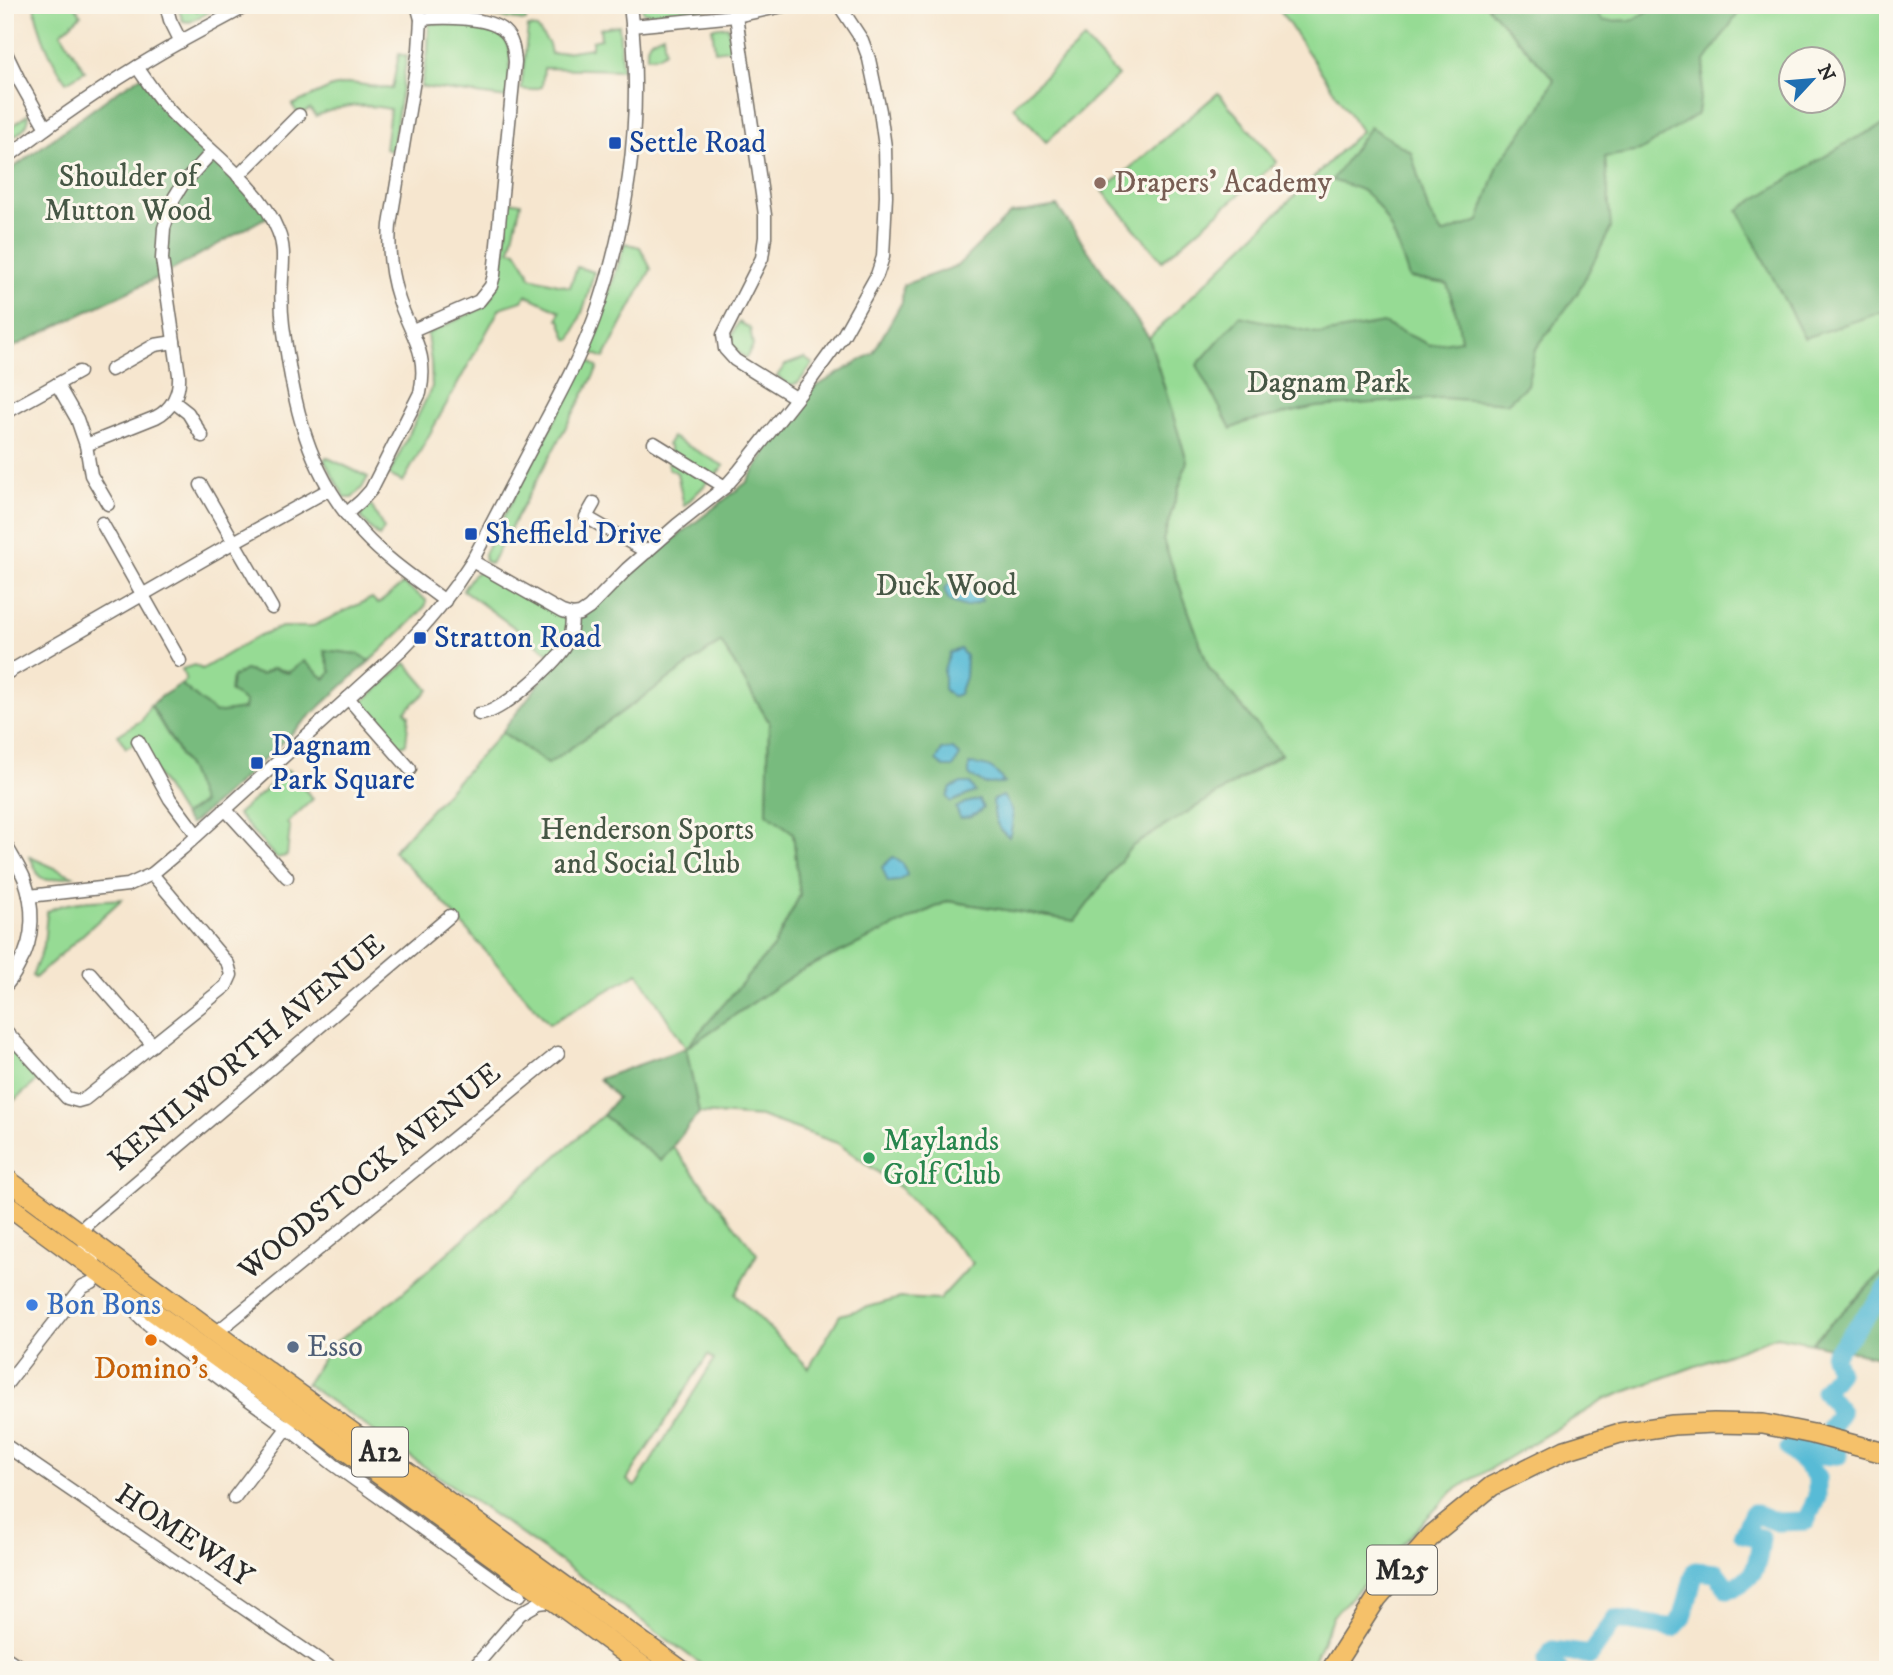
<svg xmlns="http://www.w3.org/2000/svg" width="1893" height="1675" viewBox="0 0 1893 1675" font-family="'IM FELL DW Pica',serif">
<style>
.green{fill:#96db94;stroke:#608360;stroke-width:2;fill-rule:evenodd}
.forest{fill:#78bb7e;stroke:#527354;stroke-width:2}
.water{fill:#58bbd6;stroke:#427380;stroke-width:2}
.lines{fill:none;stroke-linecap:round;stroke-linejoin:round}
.river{stroke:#58bbd6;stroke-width:19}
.minor-casing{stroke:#726c64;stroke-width:15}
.highway-casing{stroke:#726c64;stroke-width:22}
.minor{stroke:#fff;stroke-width:12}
.highway{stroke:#f5c16b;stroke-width:19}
.transit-dot{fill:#1a4fb4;stroke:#fbf7ec;stroke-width:2.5}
.education-dot{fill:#8d6e63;stroke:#fbf7ec;stroke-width:2.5}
.leisure-dot{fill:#2e9e5b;stroke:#fbf7ec;stroke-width:2.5}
.shop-dot{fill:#3f7fe0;stroke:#fbf7ec;stroke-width:2.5}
.food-dot{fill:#e8710a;stroke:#fbf7ec;stroke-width:2.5}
.service-dot{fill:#5c6f8a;stroke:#fbf7ec;stroke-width:2.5}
.labels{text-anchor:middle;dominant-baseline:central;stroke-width:6;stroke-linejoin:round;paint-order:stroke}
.shield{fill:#fbf7ec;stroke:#696865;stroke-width:2}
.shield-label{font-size:28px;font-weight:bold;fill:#2b2b2b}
.transit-label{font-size:30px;fill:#164399;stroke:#fbf7ec;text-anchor:start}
.park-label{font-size:30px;fill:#465745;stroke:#fbf7ec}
.education-label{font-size:30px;fill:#785e54;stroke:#fbf7ec;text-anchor:start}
.street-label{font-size:30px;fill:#2b2b2b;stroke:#fbf7ec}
.leisure-label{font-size:30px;fill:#27864d;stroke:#fbf7ec;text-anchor:start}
.shop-label{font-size:30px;fill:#366cbe;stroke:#fbf7ec;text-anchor:start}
.service-label{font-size:30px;fill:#4e5e75;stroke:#fbf7ec;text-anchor:start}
.food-label{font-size:30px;fill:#c56008;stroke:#fbf7ec}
</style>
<rect width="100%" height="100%" fill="#fbf7ec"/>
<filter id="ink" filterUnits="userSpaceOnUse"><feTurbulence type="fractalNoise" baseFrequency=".0143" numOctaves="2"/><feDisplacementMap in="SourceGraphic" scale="14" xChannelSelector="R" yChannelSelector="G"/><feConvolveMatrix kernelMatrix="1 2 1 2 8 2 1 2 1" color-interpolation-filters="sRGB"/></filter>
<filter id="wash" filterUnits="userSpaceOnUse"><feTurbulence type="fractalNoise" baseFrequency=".00686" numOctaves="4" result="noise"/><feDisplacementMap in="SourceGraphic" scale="28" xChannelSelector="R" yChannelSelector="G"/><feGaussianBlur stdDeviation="1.57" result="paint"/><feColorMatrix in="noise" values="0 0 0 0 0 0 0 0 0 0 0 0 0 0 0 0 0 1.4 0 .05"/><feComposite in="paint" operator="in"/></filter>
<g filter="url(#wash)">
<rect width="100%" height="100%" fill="#f6e6cf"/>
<g class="green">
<path d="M34,5h41l6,10 -20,18 24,38 -19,11c-17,-26 -26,-46 -32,-77z"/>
<path d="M177,5h16l4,6 11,-6h14l-32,17 -7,-1z"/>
<path d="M484,5h43l-1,16 -46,-6 2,-9z"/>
<path d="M642,5h106l-98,9 -7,-2z"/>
<path d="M1276,5h612v1262l-77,76 -34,-7 -171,63 -153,92 -120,125 -23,54h-601l-131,-96 -272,-190 26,-39 68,-50 203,-180 58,46 11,-15 85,108 -22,40 74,74 31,-53 60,-17 39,2 34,-37 -73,-75 -63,-45 -74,-26 -64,-4 -13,-65 -48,-75 -89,51 -114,-131 -42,-42 109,-119 46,32 173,-122 48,80 -2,91 26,20 7,62 -26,51 -85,100 109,-74 150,-71 127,20 56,-74 150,-92 -72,-87 -46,-128 24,-79 -38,-123 212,-207zM1792,60h42v42h-42zM708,1355l6,5 -79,127 -8,-7z"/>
<path d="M429,23c25,1 78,-5 81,30 1,15 -2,31 -2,45l-87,-11 7,-35z"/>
<path d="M619,25l3,45 -78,-2 -2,19 -12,3 -9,-1 7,-62 9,1 12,16 2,10 41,-6v-7l9,-2 -1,-11z"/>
<path d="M728,26l3,23 -16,2 -3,-23z"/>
<path d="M663,34l2,17 -7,5 -11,1v-10l3,-7z"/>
<path d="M1084,39l34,37 -72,66 -33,-36z"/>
<path d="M399,54l8,2 -15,95 -7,-2 5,-40c-30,-6 -46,-5 -74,7l-6,-7 -11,6 -7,-10 40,-18 19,-4 41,6z"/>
<path d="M1218,93l59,69 -115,99 -59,-70z"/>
<path d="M28,114c4,13 -13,21 -23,29v-11z"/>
<path d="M509,201l12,2 -11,47 6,1 12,19 2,7 40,10 7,-20 17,5 -9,33 -14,35 -4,-1 -7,-19 -2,-1 2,-8 -34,-16 -4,6 -22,7 -97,174 -14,-7 43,-88 -1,-25 -4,-28 55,-26c25,-20 23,-77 27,-107z"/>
<path d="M625,243l15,4 11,22 -47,89 -14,-6z"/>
<path d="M739,322l11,6 3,18 -7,12c-17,-11 -19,-18 -7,-36z"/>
<path d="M804,358l9,6 -15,19 -8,2 -13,-9 8,-11z"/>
<path d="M587,359l11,9 -107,196 -6,-3 -1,-7z"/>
<path d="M672,437l52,29 -40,40 -7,-33 -9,-5 2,-20 -3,-3z"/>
<path d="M326,457l42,20 -6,11 -10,10h-7l-21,-38z"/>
<path d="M371,505l13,24 -5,8 -18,-19v-4z"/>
<path d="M480,571l92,51 -16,36 -93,-68 9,-14z"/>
<path d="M403,584l23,16v5l-14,16 -42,40 -12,-7 -34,-3 7,21 -6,7 -52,-11 -12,7 -16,-5 -13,8 -2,13 15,11 -1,7 -29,5 -34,-30 5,-4 -4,-11 12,-4 8,4 58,-34 22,-8h29l61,-29 6,6z"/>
<path d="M406,663l23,27 -24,21 4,4 -3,29 -8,3 -38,-43z"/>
<path d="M150,705l39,65 13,33 -19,13 -46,-74 -11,6 -8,-13 24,-15z"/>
<path d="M288,770l25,29 -26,24 3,4 -3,29 -11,2 -39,-44z"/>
<path d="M30,857l43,19 -27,4 -7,-4z"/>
<path d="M122,899l-87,79 -3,-2 12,-31 3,-33c15,-12 56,-11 75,-13z"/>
<path d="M5,1038l37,39 -37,31z"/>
</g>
<g class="forest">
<path d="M1486,5h105l12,16 31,-1 23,-15h87l-39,56 -7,53 -58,37 -35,6 6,71 -34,66 -42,56 -8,35 -20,18 -65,-5 -126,9 -70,15 -15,7 -34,-64 43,-49 81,18 62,-11 47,22 31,-5 -4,-24 -10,-32 -38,-6c-8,-25 -23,-72 -46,-87 -8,-5 -22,-7 -31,-11l38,-53 41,25 18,61 13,21 37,-13 20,-58 42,-56 13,-28z"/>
<path d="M143,75l129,141 -9,3 -98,55 -160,77v-177l114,-84z"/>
<path d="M1888,123v187l-84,28 -66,-128 112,-69z"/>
<path d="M1057,206l92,132 38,123 -24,79 46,128 72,86 -150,93 -56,74 -127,-20 -150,71 -112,76 13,65 -38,48 -58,-46 14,-17 -18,-19 87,-31 88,-102 26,-51 -7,-62 -26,-20 2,-91 -48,-80 -173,122 -46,-32 48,-63 22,-43 43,-41 132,-103 55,-87 71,-42 29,-51 1,-17 54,-19 53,-52z"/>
<path d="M324,650l34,4 12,7c-61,54 -117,112 -180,164l-7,-9 19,-13 -13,-33 -38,-65 11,-9 19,-12 34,29 29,-4 1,-7 -15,-11 2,-13 13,-8 16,5 12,-7 15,5 16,-12 21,18 6,-7z"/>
<path d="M1888,1267v74l-9,16 -68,-14z"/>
</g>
<g class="water">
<path d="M952,581h19l11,20 -16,6 -17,-6 -5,-12z"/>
<path d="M960,649l6,7 -1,21 -6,17 -7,3 -8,-8v-19l6,-17z"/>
<path d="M953,749l7,7 -7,11h-9l-8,-6 6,-11z"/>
<path d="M969,764c18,1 26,3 35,19l-19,1 -16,-9z"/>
<path d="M961,783h9l5,9 -24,10 -4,-5 4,-9z"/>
<path d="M1003,796c11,14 12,24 6,41 -14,-9 -15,-21 -16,-37z"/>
<path d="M979,800l4,8c-6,7 -14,10 -23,10l-4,-10 9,-5z"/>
<path d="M893,857l10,7 4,11 -9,6 -10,1 -6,-15z"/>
</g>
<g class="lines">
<path class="river" d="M1560,1670l-14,-8 7,-12 37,5 25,-36 58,9 10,-11 12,-46 21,2 12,16c28,-9 30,-25 33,-51l-18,-4 10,-21 24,9 29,-1 11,-24v-21l-18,-18 -10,-9 16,-10 18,17 16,-1 -8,-28 10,-15 -17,-21 15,-19 -6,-16 49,-60 6,-9"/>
</g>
</g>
<g filter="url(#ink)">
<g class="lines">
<defs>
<g id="minor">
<path d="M166,5l4,15 11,22"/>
<path d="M736,16l29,199v22l-3,21 -39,77 2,14 10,11 61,38"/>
<path d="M632,26l104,-10 52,-11"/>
<path d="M5,51l15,31 26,46"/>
<path d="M137,67c10,14 20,30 32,43 34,37 91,74 109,121 7,16 5,30 4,47 -1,16 -1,31 1,47 11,81 23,147 80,209 24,26 54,46 82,67"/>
<path d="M5,159c49,-38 99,-73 152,-104 30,-18 61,-33 91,-50"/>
<path d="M238,176l61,-61"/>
<path d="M413,330l66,-29 12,-15 3,-11 21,-213c-1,-11 -2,-23 -11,-31 -16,-15 -63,-14 -83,-12"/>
<path d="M111,370l44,-25 19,-3"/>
<path d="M57,384l20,35 9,26 5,30 17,29"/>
<path d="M174,402l14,11 14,23"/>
<path d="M5,413l74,-41"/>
<path d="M654,443l71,44"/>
<path d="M86,445l70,-28c16,-8 24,-24 23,-42l-17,-116 2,-31 10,-30 8,-13 30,-33"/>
<path d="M201,485l71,123"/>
<path d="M594,503l-8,14 61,35"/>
<path d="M346,514l15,-13 10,-11 49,-97c9,-41 -9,-57 -21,-93 -8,-24 -11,-50 -9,-75l29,-175 2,-31 -4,-14"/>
<path d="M102,523l78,138"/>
<path d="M472,561l90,51 10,3 8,-1 9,-6 38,-39 50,-44 48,-38 14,-16 71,-90 34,-47 33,-59 6,-18 3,-61 -1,-49 -5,-36 -11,-52 -7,-19 -23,-35"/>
<path d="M5,674l229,-132 94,-52"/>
<path d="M348,698l62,71"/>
<path d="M479,714c20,1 75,-49 86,-67 6,-10 7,-21 7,-32"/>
<path d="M138,741l32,58 27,36"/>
<path d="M225,809l62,68"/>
<path d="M5,843c6,12 14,23 19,35 10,27 11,60 -4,85 -4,8 -8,17 -15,23"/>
<path d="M29,896l99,-11 24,-11 31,-26 219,-199c27,-27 50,-56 70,-88 21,-39 41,-79 62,-118 21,-40 44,-81 60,-124 36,-101 49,-208 36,-314"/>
<path d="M90,973l63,72"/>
<path d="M5,1030l62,68 11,3 7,-2 141,-113 5,-11 -3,-11 -76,-90"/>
<path d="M131,1296c0,17 11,23 23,33l84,63 50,36 45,36 177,127 10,4"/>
<path d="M216,1333l342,-280"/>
<path d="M5,1386l78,-100 9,-4 4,-5 -3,-24 -6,-5 -7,-15 7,-9 363,-308"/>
<path d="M5,1445l329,225"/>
<path d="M234,1498l57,-75"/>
<path d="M5,1657l20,13"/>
<path d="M472,1670l48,-56 19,-11 16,-2"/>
</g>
<g id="highway">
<path d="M5,1178l225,166 451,326"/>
<path d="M5,1203c213,158 430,309 643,467"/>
<path d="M1331,1670l46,-72 56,-64 59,-48 73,-36 55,-17 53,-8 41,-2 49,1 50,10 75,20"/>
</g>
</defs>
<use href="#minor" class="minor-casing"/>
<use href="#highway" class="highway-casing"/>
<use href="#minor" class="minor"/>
<use href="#highway" class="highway"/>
</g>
</g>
<g class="transit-dot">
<rect x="608" y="136" width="14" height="14" rx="3.5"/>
<rect x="464" y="527" width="14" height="14" rx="3.5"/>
<rect x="413" y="631" width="14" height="14" rx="3.5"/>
<rect x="250" y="756" width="14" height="14" rx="3.5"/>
</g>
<circle class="education-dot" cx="1100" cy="183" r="7"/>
<circle class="leisure-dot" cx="869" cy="1158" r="7"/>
<circle class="shop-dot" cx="32" cy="1305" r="7"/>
<circle class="food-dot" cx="151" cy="1340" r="7"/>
<circle class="service-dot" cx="293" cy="1347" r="7"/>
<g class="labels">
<g class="shield">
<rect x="352" y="1427.5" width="56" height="49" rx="5"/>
<rect x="1367" y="1545.5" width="70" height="49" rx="5"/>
</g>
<g class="shield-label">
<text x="380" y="1452">A12</text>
<text x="1402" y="1570">M25</text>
</g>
<g class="transit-label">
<text x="629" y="143">Settle Road</text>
<text x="485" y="534">Sheffield Drive</text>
<text x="434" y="638">Stratton Road</text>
<text x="271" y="746">Dagnam<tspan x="271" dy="34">Park Square</tspan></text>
</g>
<g class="park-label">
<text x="128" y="177">Shoulder of<tspan x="128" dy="34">Mutton Wood</tspan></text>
<text x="1328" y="383">Dagnam Park</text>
<text x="946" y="586">Duck Wood</text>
<text x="647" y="830">Henderson Sports<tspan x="647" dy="34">and Social Club</tspan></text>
</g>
<g class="education-label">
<text x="1114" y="183">Drapers' Academy</text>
</g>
<g class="street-label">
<text transform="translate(247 1053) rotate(-40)">KENILWORTH AVENUE</text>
<text transform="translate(370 1172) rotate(-39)">WOODSTOCK AVENUE</text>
<text transform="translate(184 1536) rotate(34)">HOMEWAY</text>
</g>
<g class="leisure-label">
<text x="883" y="1141">Maylands<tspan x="883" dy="34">Golf Club</tspan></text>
</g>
<g class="shop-label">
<text x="46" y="1305">Bon Bons</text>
</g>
<g class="service-label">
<text x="307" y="1347">Esso</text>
</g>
<g class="food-label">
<text x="151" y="1369">Domino's</text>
</g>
</g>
<rect width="1893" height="1675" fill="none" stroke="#fbf7ec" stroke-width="28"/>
<g transform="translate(1812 80) rotate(64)"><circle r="33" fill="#fbf7ec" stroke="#a8a59f" stroke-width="2"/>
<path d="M0-5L12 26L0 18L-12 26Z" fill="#1f6fb2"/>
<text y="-10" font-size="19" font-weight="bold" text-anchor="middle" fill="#2b2b2b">N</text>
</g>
</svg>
